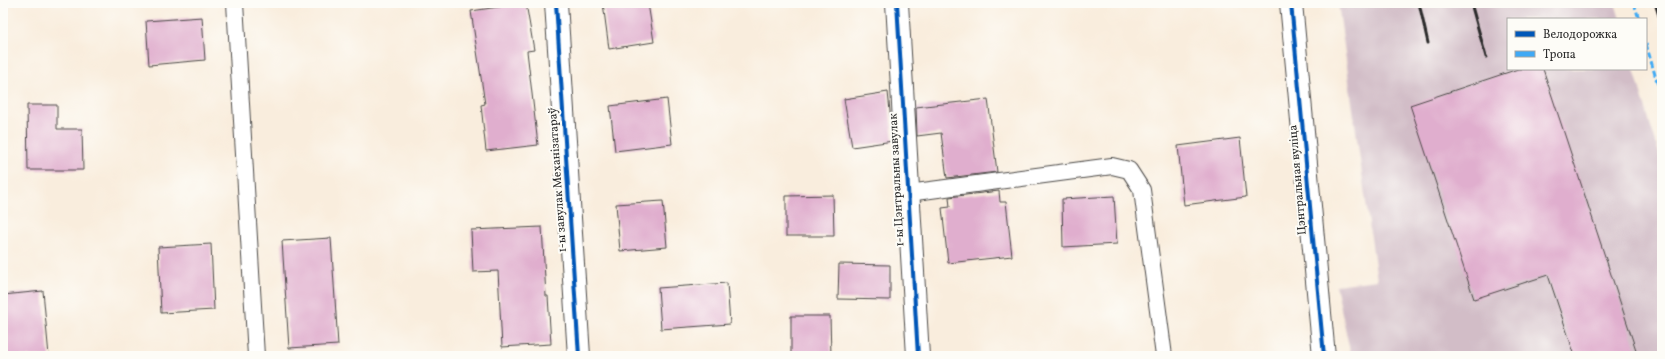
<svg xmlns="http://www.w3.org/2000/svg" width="1665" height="359" viewBox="0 0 1665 359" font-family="Vollkorn,serif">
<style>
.industrial{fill:#d2bdc7}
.building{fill:#e0aece}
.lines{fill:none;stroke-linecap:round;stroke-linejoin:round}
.lane-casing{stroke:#4a4846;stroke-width:18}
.street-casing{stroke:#4a4846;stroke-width:24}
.lane{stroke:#fff;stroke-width:16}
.street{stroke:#fff;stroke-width:22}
.rail{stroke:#2b2b2b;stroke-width:3}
.quiet{stroke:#3fa9f5;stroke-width:3;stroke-dasharray:6 3;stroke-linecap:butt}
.cycleway-casing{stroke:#fdfcf7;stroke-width:6}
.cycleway{stroke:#0057b8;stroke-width:4}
.labels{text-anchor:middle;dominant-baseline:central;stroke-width:4;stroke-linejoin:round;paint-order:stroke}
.street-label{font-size:12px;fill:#2b2b2b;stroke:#fdfcf7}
</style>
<rect width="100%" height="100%" fill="#fdfcf7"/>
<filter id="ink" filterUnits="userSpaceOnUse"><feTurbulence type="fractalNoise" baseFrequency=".025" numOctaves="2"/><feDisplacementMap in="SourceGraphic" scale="8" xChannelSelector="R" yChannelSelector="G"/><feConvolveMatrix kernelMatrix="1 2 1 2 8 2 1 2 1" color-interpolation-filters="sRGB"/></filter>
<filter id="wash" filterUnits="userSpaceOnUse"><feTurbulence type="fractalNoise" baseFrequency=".012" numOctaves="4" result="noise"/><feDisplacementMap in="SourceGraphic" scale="16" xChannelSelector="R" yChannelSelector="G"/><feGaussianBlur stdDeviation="0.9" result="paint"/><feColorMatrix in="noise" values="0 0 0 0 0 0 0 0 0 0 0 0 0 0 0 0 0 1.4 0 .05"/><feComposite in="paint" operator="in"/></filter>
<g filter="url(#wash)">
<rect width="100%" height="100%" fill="#f9eddd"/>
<path class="industrial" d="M1338,3h277l5,16h-112v50h126l28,95v192h-311l-15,-71 41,-5z"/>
<g id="blocks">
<g class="building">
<path d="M526,3l8,47 -7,1 11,94 -52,6 -5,-46 4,-1 -14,-93z"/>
<path d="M603,3h45l6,39 -45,7z"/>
<path d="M202,17l3,43 -56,5 -3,-44z"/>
<path d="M1518,69h25l95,287h-63l-27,-81 -74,24 -64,-194z"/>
<path d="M888,92l5,49 -41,6 -8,-48z"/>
<path d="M667,99l5,45 -57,7 -5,-45z"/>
<path d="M988,99l9,73 -50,6 -6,-45 -24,3 -1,-29z"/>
<path d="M27,105h30v24h25l1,41h-55z"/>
<path d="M1240,138l6,59 -62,8 -6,-59z"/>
<path d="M999,191l1,11h6l6,54 -64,7 -6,-55 8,-1 -1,-10z"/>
<path d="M833,195l1,41h-48v-40z"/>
<path d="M1114,196l3,48 -54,3 -1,-48z"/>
<path d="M663,201l4,46 -47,4 -4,-47z"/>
<path d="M542,227l4,69h2l3,48 -49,3 -4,-76 -25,1 -2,-42z"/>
<path d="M331,238l7,107 -49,3 -7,-107z"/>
<path d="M211,244l3,66 -53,3 -3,-66z"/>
<path d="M839,264l51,1v35l-52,-1z"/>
<path d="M727,283l3,41 -69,5 -3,-41z"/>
<path d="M43,291l6,65h-45l-1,-61z"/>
<path d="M791,316h39l1,40h-40z"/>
</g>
</g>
</g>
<g filter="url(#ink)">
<use href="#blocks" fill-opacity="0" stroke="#4a4846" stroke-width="1"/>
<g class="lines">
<defs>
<g id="lane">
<path d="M235,3l21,353"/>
<path d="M908,193l204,-27 17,4 13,20 22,166"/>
</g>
<g id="street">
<path d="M556,3l23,353"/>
<path d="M897,3l21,353"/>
<path d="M1291,3l33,353"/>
</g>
</defs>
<use href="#lane" class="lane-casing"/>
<use href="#street" class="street-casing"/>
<use href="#lane" class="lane"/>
<use href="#street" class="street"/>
<g class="rail">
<path d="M1419,3l9,40"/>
<path d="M1471,3l15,54"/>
<path d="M1655,3l7,22"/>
</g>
<g class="quiet">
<path d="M1634,3l5,16"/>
<path d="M1646,44l16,55"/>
</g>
<defs>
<g id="cycleway">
<path d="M556,3l23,353"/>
<path d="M897,3l21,353"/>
<path d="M1291,3l33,353"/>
</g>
</defs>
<use href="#cycleway" class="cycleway-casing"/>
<use href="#cycleway" class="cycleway"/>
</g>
</g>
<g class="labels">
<g class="street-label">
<text transform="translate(558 180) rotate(-94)">1-ы завулак Механізатараў</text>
<text transform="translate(897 180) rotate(-93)">1-ы Цэнтральны завулак</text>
<text transform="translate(1298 180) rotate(-95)">Цэнтральная вуліца</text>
</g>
</g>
<rect width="1665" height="359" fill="none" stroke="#fdfcf7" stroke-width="16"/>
<rect x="1507" y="18" width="140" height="52" fill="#fdfcf7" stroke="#a9a8a5"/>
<rect x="1515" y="31" width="20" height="6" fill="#0057b8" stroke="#a9a8a5"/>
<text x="1543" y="38" font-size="12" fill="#2b2b2b">Велодорожка</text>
<rect x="1515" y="51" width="20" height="6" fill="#3fa9f5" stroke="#a9a8a5"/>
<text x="1543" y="58" font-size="12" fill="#2b2b2b">Тропа</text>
</svg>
